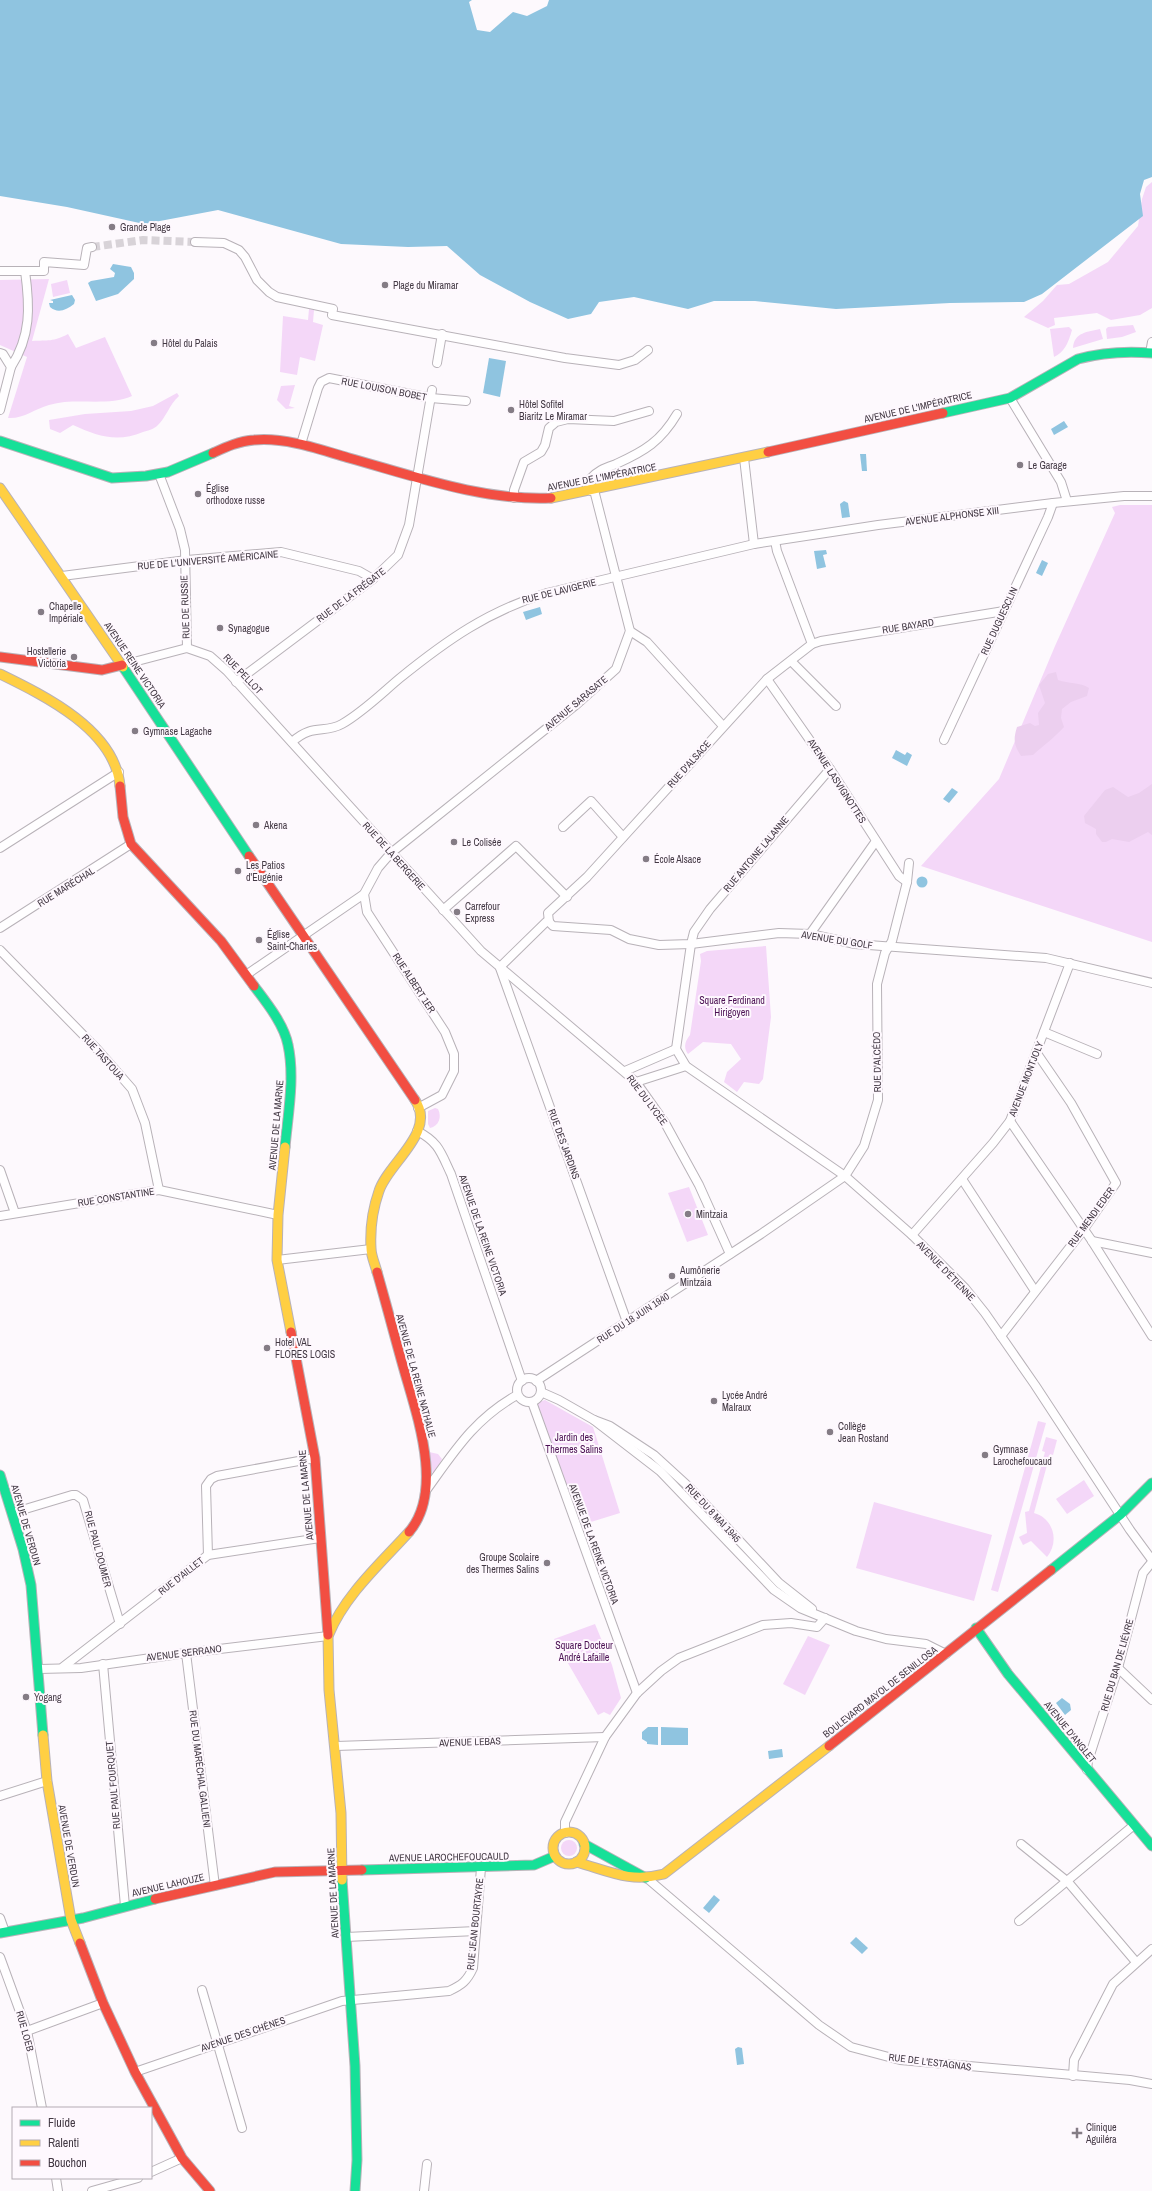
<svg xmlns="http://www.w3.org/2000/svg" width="1152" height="2191" viewBox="0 0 1152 2191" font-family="'Archivo Narrow',sans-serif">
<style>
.green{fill:#f4d7f8}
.forest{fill:#eccfef}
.water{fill:#8fc4e0}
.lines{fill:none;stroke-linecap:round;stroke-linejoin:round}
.street-tunnel{stroke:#d8d3d8;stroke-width:8;stroke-dasharray:8 4;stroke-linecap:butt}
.street-casing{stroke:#b8b2b8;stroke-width:10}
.fast-casing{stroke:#b8b2b8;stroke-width:11}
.slow-casing{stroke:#b8b2b8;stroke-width:11}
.jam-casing{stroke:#b8b2b8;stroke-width:11}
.street{stroke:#fffeff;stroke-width:8}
.fast{stroke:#16e098;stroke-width:9}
.slow{stroke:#ffcf43;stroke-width:9}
.jam{stroke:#f24e42;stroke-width:9}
.poi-dot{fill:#847c85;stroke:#fef8fe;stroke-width:1.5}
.labels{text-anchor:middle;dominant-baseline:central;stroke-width:4;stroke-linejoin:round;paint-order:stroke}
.poi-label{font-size:10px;fill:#433944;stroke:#fef8fe;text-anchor:start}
.street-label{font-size:10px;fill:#433944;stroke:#fef8fe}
.park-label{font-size:10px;fill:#4a0f52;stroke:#fef8fe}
</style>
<rect width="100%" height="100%" fill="#fdf9fd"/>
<g class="green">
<path d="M1152,182v126l-12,7 -29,5 -14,-7 -43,5 1,7 -7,3 -24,-11 19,-16 14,-16 12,-1 39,-22 30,-36 4,-27 4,-12z"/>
<path d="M49,279l-17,62c16,-1 21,1 36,-7l8,14 29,-11 27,59c-25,11 -56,1 -83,9 -15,4 -25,14 -41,13l19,-61 -27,-12v-65z"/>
<path d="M67,280l3,13 -17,4 -2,-13z"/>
<path d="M309,309l5,1 -1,12 10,3 -8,36 -15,-4 -3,18 -17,-3 3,-56 25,4z"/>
<path d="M1133,325l3,7 -14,5 -15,2 -1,-10 2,-2z"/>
<path d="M1069,327l3,3c-4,14 -8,22 -18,27l-4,-28z"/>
<path d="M1100,329l3,10 -30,9c1,-16 15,-16 27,-19z"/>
<path d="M295,385l-6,21 6,2 -9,1 -9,-9 4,-14z"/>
<path d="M177,393l2,3c-10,9 -13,22 -22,30 -3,3 -10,5 -14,6 -26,11 -46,4 -70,-7l-13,8 -10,-4 -1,-9 36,-6 46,-3 22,-5z"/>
<path d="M1120,505h32v437l-231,-76 78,-87 56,-133 60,-133 -3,-6z"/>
<path d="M766,946l5,71 -8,62 -4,5 -15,-2 -7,10 -13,-10 3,-10 14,-13 -10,-15 -28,-2 -15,12c-5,-7 -3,-13 2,-19l11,-74 -1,-7 7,-3z"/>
<path d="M435,1108l3,1c4,8 1,17 -8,19l-2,-4v-13z"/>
<path d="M689,1187l19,48 -21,7 -19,-49z"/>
<path d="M545,1400l48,27 27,86 -42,13 -42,-123z"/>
<path d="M1038,1421l8,2 -48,169 -7,-2z"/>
<path d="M1046,1437l11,3 -4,15 -3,-1 -16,59c19,5 26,28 13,44l-16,-16 -8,4 -4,-8 8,-4 -2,-21 4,-1 16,-59 -3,-1z"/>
<path d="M429,1452l9,2 4,5 -9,18z"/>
<path d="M1084,1480l10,16 -27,18 -11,-15z"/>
<path d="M874,1502l118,33 -18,66 -118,-33z"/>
<path d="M595,1624l17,41 9,33 -11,17 -6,-3 -6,3 -44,-76z"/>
<path d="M808,1636l22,9 -25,50 -22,-11z"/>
<circle cx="569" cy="1848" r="8"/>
</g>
<g class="forest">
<path d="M1056,672l2,8c11,4 22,2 31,8l-2,8 -16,6 -9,7 -1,9 3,9c-9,10 -21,19 -31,28l-12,1c-7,-11 -8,-16 -4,-29l13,-4 5,3 4,-1 -1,-12 7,-10 -6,-18 9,-11z"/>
<path d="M1152,784v51l-4,-3 -19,10 -17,-3 -6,3h-4l-6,-8v-5l-11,-6 -1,-7 21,-26 8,-3 15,10 11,-4z"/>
</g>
<g class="water">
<path d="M0,0h472l-3,2 8,28 13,2 23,-20 14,4 20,-10 2,-6h603v177l-8,3 -4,14 3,22 -101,78 -18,8 -74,1 -114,6 -81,-8h-41l-26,8 -54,-12 -35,5 -8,12 -23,5 -38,-17 -50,-27 -33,-29 -39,1 -67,-3 -123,-34 -74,14 -77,-17 -67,-11z"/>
<path d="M113,264l18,3 3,6v6l-16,15 -22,7 -8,-18 3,-2 23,-4 1,-4 -5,-4z"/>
<path d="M72,295l3,5 -1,4c-8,6 -16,10 -24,3l-1,-4h4v-2l-3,-1z"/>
<path d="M489,358l17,3 -6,36 -17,-4z"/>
<path d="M1064,421l4,6 -14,8 -3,-6z"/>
<path d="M860,454h6l1,17h-5z"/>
<path d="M844,501l4,2 2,14 -8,1 -2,-14z"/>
<path d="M826,550l1,4 -4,1 3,12 -9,2 -3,-18z"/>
<path d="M1042,560l6,3 -6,13 -6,-3z"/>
<path d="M540,607l2,7 -16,6 -3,-8z"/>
<path d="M896,750l9,5 2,-3 5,3 -5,11 -15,-8z"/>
<path d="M952,788l6,4 -9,11 -6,-4z"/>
<circle cx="922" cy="882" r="5.5"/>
<path d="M1062,1698l8,6 1,6 -6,5 -9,-12z"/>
<path d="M648,1727h10v18l-11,-1v-2l-5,-3v-7z"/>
<path d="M661,1727l27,1v17h-27z"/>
<path d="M782,1749l1,8 -14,2 -1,-8z"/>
<path d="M714,1895l6,5 -11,13 -6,-5z"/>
<path d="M856,1937l12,11 -6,6 -12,-11z"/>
<path d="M738,2047l4,1 2,16 -7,1 -2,-16z"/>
</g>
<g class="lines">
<path class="street-tunnel" d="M92,247l51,-7 52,2"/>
<defs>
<g id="street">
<path d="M195,242l29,1 15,7 6,7 12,23 12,12 8,5 56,12 -1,6 233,43 54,7 16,-5 13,-10"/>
<path d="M0,271h44v-9l40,3 3,-17 5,-1"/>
<path d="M0,353l3,1 8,13 -11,43"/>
<path d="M1150,353l2,-11"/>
<path d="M437,363l5,-29"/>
<path d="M11,367c20,-31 19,-60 14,-96"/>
<path d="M1010,398l51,84 6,19"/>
<path d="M301,444l17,-56 3,-6 8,-4 102,20 35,3"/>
<path d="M744,458l10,86"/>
<path d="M159,474l21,55 5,21 2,98"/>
<path d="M591,491l-1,-12c8,-9 15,-11 26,-15 29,-13 45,-23 61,-50"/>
<path d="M514,498v-8l10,-28 17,-10 4,-7 4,-17 7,-6 12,-3 46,2 35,-10"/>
<path d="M775,541l2,10 35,93"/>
<path d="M62,576l125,-16 94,-8 78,19 14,8"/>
<path d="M630,631l17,11 76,84"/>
<path d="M791,661l45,45"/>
<path d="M122,665l65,-17 23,8 17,15 254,280 155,131 29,41 34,62 31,69"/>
<path d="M767,679l63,90 69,107 8,6"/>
<path d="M236,682l137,-103 25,-24 11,-30 23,-135"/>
<path d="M944,740l104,-223 5,-14"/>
<path d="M292,742c21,-19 32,-8 50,-18 21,-12 40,-31 58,-46 47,-38 88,-67 147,-85l207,-49 124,-19 175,-22 71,-7h28"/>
<path d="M563,827l28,-26 32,36"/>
<path d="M0,848l119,-76"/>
<path d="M443,910l73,-64 51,51"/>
<path d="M549,922l4,4 58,4 18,9 30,6 32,-1 88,-11 31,1 45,10 191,14 106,25"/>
<path d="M549,922l-1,-9 39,-36 180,-198 45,-35 9,-3 183,-30"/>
<path d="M0,928l131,-84"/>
<path d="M810,934l66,-93"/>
<path d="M0,950l97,99 35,40 13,34 14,67"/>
<path d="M500,967l46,-45h3"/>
<path d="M500,968l127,354"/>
<path d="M246,975l118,-81"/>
<path d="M1044,1032l53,22"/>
<path d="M676,1049l10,17 159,110 67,59 53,53 20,25 50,72 95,145 22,30"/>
<path d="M676,1049l15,-105 3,-12 16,-23 120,-140"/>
<path d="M625,1071l51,-22"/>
<path d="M636,1082l50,-16"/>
<path d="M418,1108l24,-13 12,-24v-17l-9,-22 -78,-120 -3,-18 14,-26 13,-15 186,-149 39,-35 14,-38 -36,-141"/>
<path d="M1010,1121l82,120 60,95"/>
<path d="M417,1131c22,11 24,22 34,43l71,207"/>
<path d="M0,1170l15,43"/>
<path d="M962,1179l73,112"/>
<path d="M0,1216l159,-26 119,25"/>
<path d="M912,1235l81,-92 17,-22 60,-158"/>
<path d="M1092,1241l60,12"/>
<path d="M277,1260l94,-11"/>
<path d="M1001,1336l83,-107 32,-46 -45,-80 -35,-51"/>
<circle cx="529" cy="1390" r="12"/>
<path d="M536,1381l225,-147 84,-58 19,-30 14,-46 -1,-116 8,-31 7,-12 15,-59 2,-19"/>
<path d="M541,1392l18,8 35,20 16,6 44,29 35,32 90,96 33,26"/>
<path d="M532,1402l105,291"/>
<path d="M594,1420l66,51 114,119 26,18 56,23 30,8 40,5 20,10"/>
<path d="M425,1492c29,-40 48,-72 92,-97"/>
<path d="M12,1513l60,-18h4l7,5 37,124"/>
<path d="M208,1555l-2,-69 5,-7 6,-3 98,-18"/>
<path d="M186,1653l29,233"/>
<path d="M103,1664l22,242"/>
<path d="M63,1667l145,-112 112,-17"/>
<path d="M1118,1668l34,32"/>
<path d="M39,1669l42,-1 105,-15 142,-17"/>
<path d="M336,1746l269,-9"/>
<path d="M1087,1770l1,-9 30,-93 25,-95 9,-11"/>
<path d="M0,1796l47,-15"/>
<path d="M565,1833v-11l40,-85 32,-44 24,-22 18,-13 84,-33 28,-2 26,4 8,-9"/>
<path d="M1021,1844l47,38 68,80"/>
<path d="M648,1879l171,146 32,22 49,13 230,20 22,4"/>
<path d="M0,1918l5,14"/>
<path d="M1019,1921l115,-96"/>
<path d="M346,1937l130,-6"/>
<path d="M0,1957l27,74 15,77"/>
<path d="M202,1990l40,138"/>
<path d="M27,2031l76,-28"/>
<path d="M135,2072l207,-71 107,-10c13,-6 18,-10 24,-23l8,-100"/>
<path d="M1073,2076l1,-16 39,-76 39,-35"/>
<path d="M151,2172l31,-14"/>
<path d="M56,2178l2,13"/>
<path d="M92,2191l46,-13"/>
<path d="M424,2191l3,-27"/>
</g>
<g id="fast">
<path d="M943,413l67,-15 68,-39c25,-7 49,-8 74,-6"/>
<path d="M0,441l112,37 34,-2 22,-4 45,-19"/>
<path d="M123,667l126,189"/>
<path d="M254,986c12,16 30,38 34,59 7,32 0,69 -3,102"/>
<path d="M0,1475l23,74 8,36 12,150"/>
<path d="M1051,1570l69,-55 32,-32"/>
<path d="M976,1628l32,46 144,172"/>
<path d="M584,1844l62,34"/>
<path d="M362,1870l172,-5 21,-9"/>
<path d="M342,1880l13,186 2,94 -2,31"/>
<path d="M0,1933l83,-15 72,-19"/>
</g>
<g id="slow">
<path d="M0,488l123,179"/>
<path d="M551,498l217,-46"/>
<path d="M0,674c45,22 115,56 120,112"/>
<path d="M285,1147l-7,68 -1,45 14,72"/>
<path d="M377,1272c-2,-8 -6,-16 -6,-24 -1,-18 2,-40 8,-57 9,-28 58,-59 36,-91"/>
<path d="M329,1634c16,-39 52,-71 80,-102"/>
<path d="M328,1635l1,55 12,123 1,67"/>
<path d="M43,1735l4,46 24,139 9,23"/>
<circle cx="569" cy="1848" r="16"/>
<path d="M576,1862c33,9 53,21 88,12l165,-128"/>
</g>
<g id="jam">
<path d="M768,452l175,-39"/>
<path d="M213,453c13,-6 26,-12 41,-13 31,-3 65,9 95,18 65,18 134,43 202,40"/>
<path d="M0,657l102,13 20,-5"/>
<path d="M120,786l3,31 8,27 90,97 33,45"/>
<path d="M249,856l166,244"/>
<path d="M377,1272c9,31 17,62 26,94 13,47 42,124 6,166"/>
<path d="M291,1332l24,126 13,177"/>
<path d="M829,1746l222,-176"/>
<path d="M155,1899l120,-27 87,-2"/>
<path d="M80,1943l23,60 32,69 47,86 28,33"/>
</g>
</defs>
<use href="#street" class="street-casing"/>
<use href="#fast" class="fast-casing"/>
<use href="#slow" class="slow-casing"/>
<use href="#jam" class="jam-casing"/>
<use href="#street" class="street"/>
<use href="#fast" class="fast"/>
<use href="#slow" class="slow"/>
<use href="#jam" class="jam"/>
</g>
<g class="poi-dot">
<circle cx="112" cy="227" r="4"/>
<circle cx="385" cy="285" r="4"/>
<circle cx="154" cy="343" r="4"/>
<circle cx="511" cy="410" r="4"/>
<circle cx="1020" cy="465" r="4"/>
<circle cx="198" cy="494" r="4"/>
<circle cx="41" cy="612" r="4"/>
<circle cx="220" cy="628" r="4"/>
<circle cx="74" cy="657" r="4"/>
<circle cx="135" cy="731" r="4"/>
<circle cx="256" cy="825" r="4"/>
<circle cx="454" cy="842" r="4"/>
<circle cx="646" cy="859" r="4"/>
<circle cx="238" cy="871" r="4"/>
<circle cx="457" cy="912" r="4"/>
<circle cx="259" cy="940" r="4"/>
<circle cx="688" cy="1214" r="4"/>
<circle cx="672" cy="1276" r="4"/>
<circle cx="267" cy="1348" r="4"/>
<circle cx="714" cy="1401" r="4"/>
<circle cx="830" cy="1432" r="4"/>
<circle cx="985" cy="1455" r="4"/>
<circle cx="547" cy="1563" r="4"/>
<circle cx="26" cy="1697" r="4"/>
<path d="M1075 2127h4v4h4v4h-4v4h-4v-4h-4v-4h4z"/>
</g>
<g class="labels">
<g class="poi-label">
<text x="120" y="227">Grande Plage</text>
<text x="393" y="285">Plage du Miramar</text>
<text x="162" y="343">Hôtel du Palais</text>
<text x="519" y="404">Hôtel Sofitel<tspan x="519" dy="12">Biaritz Le Miramar</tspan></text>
<text x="1028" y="465">Le Garage</text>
<text x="206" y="488">Église<tspan x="206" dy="12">orthodoxe russe</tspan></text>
<text x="49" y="606">Chapelle<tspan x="49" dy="12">Impériale</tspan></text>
<text x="228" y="628">Synagogue</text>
<text x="66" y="651" text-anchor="end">Hostellerie<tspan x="66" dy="12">Victoria</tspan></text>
<text x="143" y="731">Gymnase Lagache</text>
<text x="264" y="825">Akena</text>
<text x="462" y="842">Le Colisée</text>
<text x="654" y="859">École Alsace</text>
<text x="246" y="865">Les Patios<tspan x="246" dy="12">d'Eugénie</tspan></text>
<text x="465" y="906">Carrefour<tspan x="465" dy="12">Express</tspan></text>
<text x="267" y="934">Église<tspan x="267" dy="12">Saint-Charles</tspan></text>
<text x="696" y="1214">Mintzaia</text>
<text x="680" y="1270">Aumônerie<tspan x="680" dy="12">Mintzaia</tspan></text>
<text x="275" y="1342">Hotel VAL<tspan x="275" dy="12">FLORES LOGIS</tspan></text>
<text x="722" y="1395">Lycée André<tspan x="722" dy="12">Malraux</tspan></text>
<text x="838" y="1426">Collège<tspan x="838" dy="12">Jean Rostand</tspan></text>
<text x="993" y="1449">Gymnase<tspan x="993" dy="12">Larochefoucaud</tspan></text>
<text x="539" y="1557" text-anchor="end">Groupe Scolaire<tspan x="539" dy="12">des Thermes Salins</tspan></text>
<text x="34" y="1697">Yogang</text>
<text x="1086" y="2127">Clinique<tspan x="1086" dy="12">Aguiléra</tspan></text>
</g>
<g class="street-label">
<text transform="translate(384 389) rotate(11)">RUE LOUISON BOBET</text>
<text transform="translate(918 407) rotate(-13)">AVENUE DE L'IMPÉRATRICE</text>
<text transform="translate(602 477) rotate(-11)">AVENUE DE L'IMPÉRATRICE</text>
<text transform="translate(952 516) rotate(-7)">AVENUE ALPHONSE XIII</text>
<text transform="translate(208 560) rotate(-5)">RUE DE L'UNIVERSITÉ AMÉRICAINE</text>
<text transform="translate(559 591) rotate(-14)">RUE DE LAVIGERIE</text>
<text transform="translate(351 595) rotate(-37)">RUE DE LA FRÉGATE</text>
<text transform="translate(185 607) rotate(-92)">RUE DE RUSSIE</text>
<text transform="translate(999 621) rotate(-65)">RUE DUGUESCLIN</text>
<text transform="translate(908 626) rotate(-9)">RUE BAYARD</text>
<text transform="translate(135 665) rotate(56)">AVENUE REINE VICTORIA</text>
<text transform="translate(243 674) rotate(46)">RUE PELLOT</text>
<text transform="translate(576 703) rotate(-40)">AVENUE SARASATE</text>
<text transform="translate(689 764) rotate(-48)">RUE D'ALSACE</text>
<text transform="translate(837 781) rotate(57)">AVENUE LASVIGNOTTES</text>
<text transform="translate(756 854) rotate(-50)">RUE ANTOINE LALANNE</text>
<text transform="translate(394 856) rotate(48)">RUE DE LA BERGERIE</text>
<text transform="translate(66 887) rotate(-32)">RUE MARÉCHAL</text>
<text transform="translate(837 940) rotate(9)">AVENUE DU GOLF</text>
<text transform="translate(414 983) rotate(57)">RUE ALBERT 1ER</text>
<text transform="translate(103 1057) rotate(48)">RUE TASTOUA</text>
<text transform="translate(877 1062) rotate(-91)">RUE D'ALCÉDO</text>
<text transform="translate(1026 1079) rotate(-69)">AVENUE MONTJOLY</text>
<text transform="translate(647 1100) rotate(53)">RUE DU LYCÉE</text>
<text transform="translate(276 1125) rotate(-85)">AVENUE DE LA MARNE</text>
<text transform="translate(564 1144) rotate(70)">RUE DES JARDINS</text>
<text transform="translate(116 1197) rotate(-9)">RUE CONSTANTINE</text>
<text transform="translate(1091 1217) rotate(-54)">RUE MENDI EDER</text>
<text transform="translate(483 1235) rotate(71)">AVENUE DE LA REINE VICTORIA</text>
<text transform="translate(946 1271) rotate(46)">AVENUE D'ÉTIENNE</text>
<text transform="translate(633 1318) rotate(-33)">RUE DU 18 JUIN 1940</text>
<text transform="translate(416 1376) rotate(75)">AVENUE DE LA REINE NATHALIE</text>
<text transform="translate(306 1495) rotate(-95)">AVENUE DE LA MARNE</text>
<text transform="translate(713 1513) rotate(47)">RUE DU 8 MAI 1945</text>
<text transform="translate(26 1525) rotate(74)">AVENUE DE VERDUN</text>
<text transform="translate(594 1544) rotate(70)">AVENUE DE LA REINE VICTORIA</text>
<text transform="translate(98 1549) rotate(75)">RUE PAUL DOUMER</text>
<text transform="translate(181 1576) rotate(-38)">RUE D'AILLET</text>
<text transform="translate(184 1653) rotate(-7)">AVENUE SERRANO</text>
<text transform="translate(1117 1665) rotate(-74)">RUE DU BAN DE LIÉVRE</text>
<text transform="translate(880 1692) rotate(-38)">BOULEVARD MAYOL DE SENILLOSA</text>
<text transform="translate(1070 1732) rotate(51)">AVENUE D'ANGLET</text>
<text transform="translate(470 1742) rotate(-2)">AVENUE LEBAS</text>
<text transform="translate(200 1769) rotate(83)">RUE DU MARÉCHAL GALLIENI</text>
<text transform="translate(113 1785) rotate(-95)">RUE PAUL FOURQUET</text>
<text transform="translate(69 1846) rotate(80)">AVENUE DE VERDUN</text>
<text transform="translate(449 1857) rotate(-1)">AVENUE LAROCHEFOUCAULD</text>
<text transform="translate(168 1885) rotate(-13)">AVENUE LAHOUZE</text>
<text transform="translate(333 1893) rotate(-93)">AVENUE DE LA MARNE</text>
<text transform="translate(475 1924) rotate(-84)">RUE JEAN BOURTAYRE</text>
<text transform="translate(25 2031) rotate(74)">RUE LOEB</text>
<text transform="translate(243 2034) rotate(-19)">AVENUE DES CHÊNES</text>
<text transform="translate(930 2062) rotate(7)">RUE DE L'ESTAGNAS</text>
</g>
<g class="park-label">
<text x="732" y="1000">Square Ferdinand<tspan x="732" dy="12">Hirigoyen</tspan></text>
<text x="574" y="1437">Jardin des<tspan x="574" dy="12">Thermes Salins</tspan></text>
<text x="584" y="1645">Square Docteur<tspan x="584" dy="12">André Lafaille</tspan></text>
</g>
</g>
<rect x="12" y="2107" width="140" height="72" fill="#fef8fe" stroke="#b3acb4"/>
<rect x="20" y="2120" width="20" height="6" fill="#16e098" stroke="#b3acb4"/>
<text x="48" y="2127" font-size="12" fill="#433944">Fluide</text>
<rect x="20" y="2140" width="20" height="6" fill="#ffcf43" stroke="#b3acb4"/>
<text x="48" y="2147" font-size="12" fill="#433944">Ralenti</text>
<rect x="20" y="2160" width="20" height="6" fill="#f24e42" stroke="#b3acb4"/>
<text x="48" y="2167" font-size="12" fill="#433944">Bouchon</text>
</svg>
